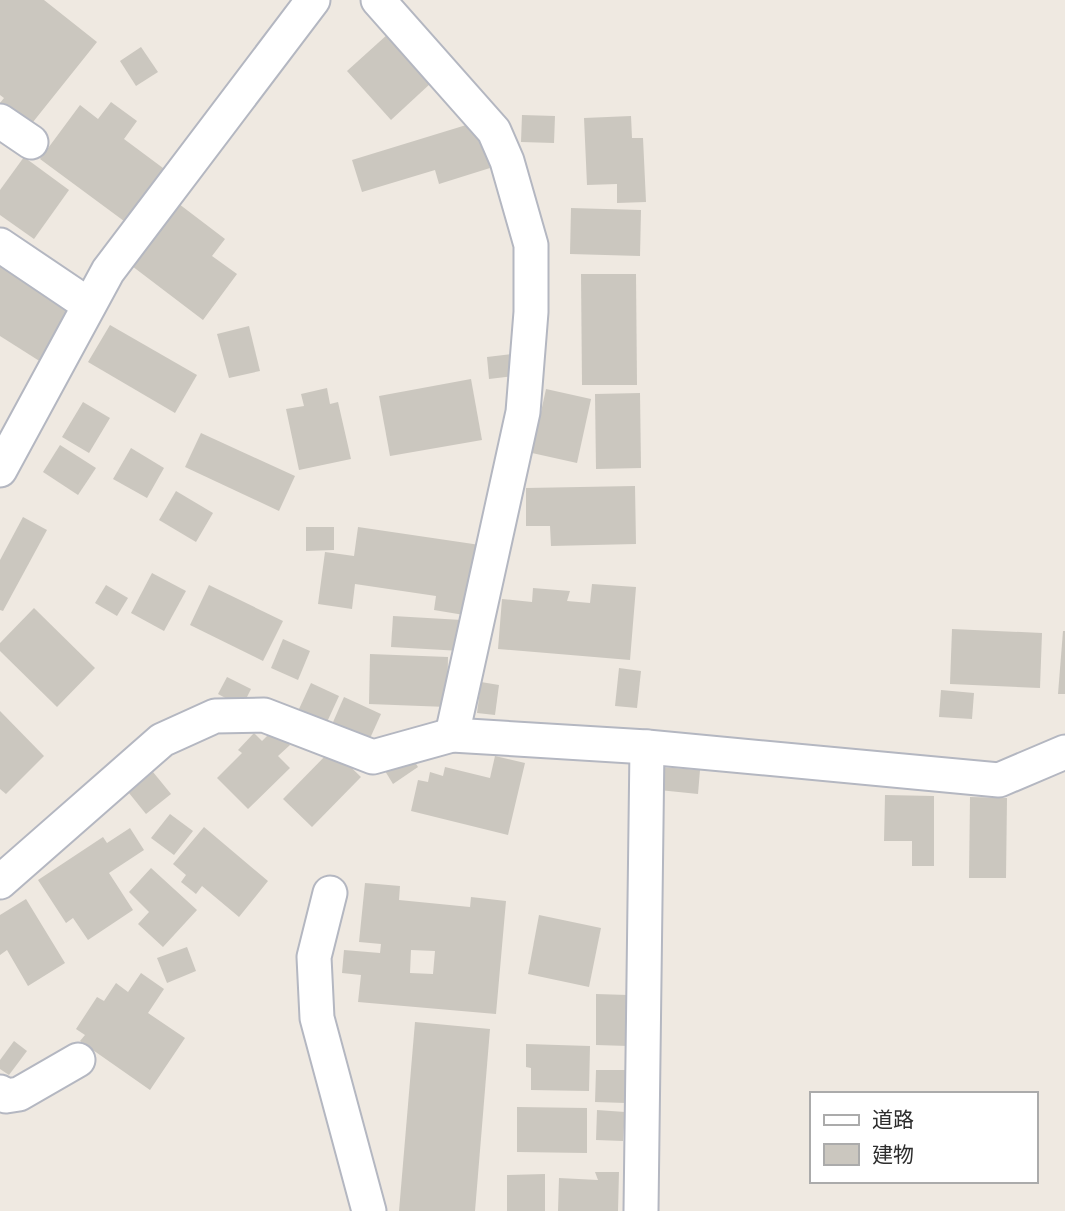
<svg xmlns="http://www.w3.org/2000/svg" width="1065" height="1211" viewBox="0 0 1065 1211" font-family="Inter,'Noto Sans JP',sans-serif">
<style>
.building{fill:#cbc7bf;fill-rule:evenodd}
.lines{fill:none;stroke-linecap:round;stroke-linejoin:round}
.minor-casing{stroke:#b4b7c1;stroke-width:37}
.minor{stroke:#fff;stroke-width:33}
</style>
<rect width="100%" height="100%" fill="#efe9e1"/>
<g class="building">
<path d="M0,0h44l53,42 -68,85 -29,-24 4,-5 -4,-3z"/>
<path d="M388,34l43,49 -40,37 -44,-49z"/>
<path d="M141,47l17,25 -22,14 -16,-25z"/>
<path d="M111,102l26,19 -13,18 43,32 -39,53 -88,-65 40,-54 18,14z"/>
<path d="M522,115l33,1 -1,27 -33,-1z"/>
<path d="M631,116l1,22h11l3,64 -29,1v-19l-30,1 -3,-67z"/>
<path d="M476,122l14,46 -51,16 -4,-14 -73,22 -10,-32z"/>
<path d="M24,157l45,33 -35,49 -34,-24v-25z"/>
<path d="M179,204l46,35 -13,17 25,18 -34,46 -71,-54z"/>
<path d="M571,208l70,2 -1,46 -70,-2z"/>
<path d="M0,260l75,48 -34,54 -41,-26z"/>
<path d="M581,274h55l1,111h-55z"/>
<path d="M110,325l87,50 -22,38 -87,-51z"/>
<path d="M249,326l11,45 -31,7 -12,-44z"/>
<path d="M512,354l2,22 -25,3 -2,-22z"/>
<path d="M471,379l11,61 -92,16 -11,-60z"/>
<path d="M327,388l3,16 8,-2 13,57 -52,11 -13,-61 18,-3 -3,-12z"/>
<path d="M546,389l45,10 -14,64 -45,-10z"/>
<path d="M640,393l1,75 -45,1 -1,-75z"/>
<path d="M83,402l27,16 -21,35 -27,-16z"/>
<path d="M201,433l94,43 -16,35 -94,-44z"/>
<path d="M60,445l36,23 -18,27 -35,-23z"/>
<path d="M131,448l33,20 -17,30 -34,-19z"/>
<path d="M635,486l1,58 -85,2 -1,-20h-24v-38z"/>
<path d="M176,491l37,22 -17,29 -37,-22z"/>
<path d="M23,517l24,13 -44,81 -3,-1v-50z"/>
<path d="M306,527h28v23l-28,1z"/>
<path d="M358,527l122,18 -10,71 -36,-6 2,-14 -81,-12 -3,25 -34,-5 7,-52 29,4z"/>
<path d="M152,573l34,18 -22,40 -33,-18z"/>
<path d="M592,584l44,3 -6,73 -132,-11 4,-50 30,3 1,-14 37,3 -3,10 23,2z"/>
<path d="M106,585l22,13 -11,18 -22,-13z"/>
<path d="M209,585l74,36 -20,40 -73,-36z"/>
<path d="M34,608l61,60 -38,39 -57,-56v-8z"/>
<path d="M393,616l69,4 -1,31 -70,-4z"/>
<path d="M952,629l90,4 -2,55 -90,-4z"/>
<path d="M1063,631h2v63h-7z"/>
<path d="M283,639l27,12 -12,29 -27,-12z"/>
<path d="M370,654l78,3 -1,50 -78,-3z"/>
<path d="M619,668l22,3 -4,37 -22,-2z"/>
<path d="M227,677l24,12 -9,18 -24,-13z"/>
<path d="M481,682l18,3 -4,30 -18,-2z"/>
<path d="M311,683l28,13 -12,26 -28,-13z"/>
<path d="M941,690l33,3 -2,26 -33,-2z"/>
<path d="M344,697l37,17 -14,31 -37,-16z"/>
<path d="M0,711l44,45 -38,38 -6,-5z"/>
<path d="M274,729l16,16 -12,11 12,12 -42,41 -31,-31 25,-25 -4,-3 16,-17 8,8z"/>
<path d="M332,749l29,28 -49,50 -29,-28z"/>
<path d="M495,756l30,7 -17,72 -97,-24 7,-31 10,2 2,-10 13,4 2,-9 45,11z"/>
<path d="M413,759l5,8 -25,17 -11,-18z"/>
<path d="M661,767l39,3 -2,24 -39,-4z"/>
<path d="M153,772l18,22 -25,20 -17,-21z"/>
<path d="M885,795l49,1v70h-22v-25h-28z"/>
<path d="M970,797l37,1 -1,80h-37z"/>
<path d="M170,814l23,17 -19,24 -23,-17z"/>
<path d="M204,827l64,54 -29,36 -37,-31 -6,8 -15,-12 5,-7 -13,-11z"/>
<path d="M130,828l14,22 -35,23 24,37 -45,30 -15,-22 -7,5 -28,-43 65,-43 4,6z"/>
<path d="M151,868l46,42 -34,37 -25,-23 11,-12 -20,-20z"/>
<path d="M365,883l35,3 -1,14 71,7 1,-10 35,4 -10,113 -138,-12 3,-27 -19,-2 2,-23 36,3 1,-9 -22,-2zM411,950l24,1 -2,23 -23,-1z"/>
<path d="M26,899l39,64 -37,23 -21,-36 -7,5v-40z"/>
<path d="M539,915l62,13 -12,59 -61,-13z"/>
<path d="M187,947l9,24 -29,12 -10,-25z"/>
<path d="M141,973l23,16 -16,24 37,25 -35,52 -70,-49 5,-6 -9,-6 21,-32 7,4 12,-18 12,9z"/>
<path d="M596,994l32,1v51l-32,-1z"/>
<path d="M415,1022l75,7 -15,182h-76z"/>
<path d="M14,1041l13,10 -18,24 -9,-6v-9z"/>
<path d="M526,1044l64,2 -1,45 -58,-1v-22l-5,-1z"/>
<path d="M596,1070h31l-1,33 -31,-1z"/>
<path d="M517,1107l70,1v45l-70,-1z"/>
<path d="M597,1110l28,2 -2,29 -27,-1z"/>
<path d="M595,1172h24l-1,39h-60l1,-33 39,2z"/>
<path d="M545,1174v37h-38v-36z"/>
</g>
<g class="lines">
<defs>
<g id="minor">
<path d="M378,0l116,131 13,30 24,84v67l-8,100 -71,323"/>
<path d="M0,121l31,21"/>
<path d="M0,245l89,60"/>
<path d="M0,470l108,-199 205,-271"/>
<path d="M0,882l162,-142 53,-24 49,-1 109,42 79,-22 195,12 352,33 66,-28"/>
<path d="M330,893l-16,64 3,61 52,193"/>
<path d="M0,1092l6,4 13,-2 59,-34"/>
<path d="M641,1211l6,-464"/>
</g>
</defs>
<use href="#minor" class="minor-casing"/>
<use href="#minor" class="minor"/>
</g>
<rect x="810" y="1092" width="228" height="91" fill="#ffffff" stroke="#ababab" stroke-width="2"/>
<rect x="824" y="1115" width="35" height="10" fill="#ffffff" stroke="#ababab" stroke-width="2"/>
<text x="872" y="1127" font-size="21" fill="#2e2e2e">道路</text>
<rect x="824" y="1144" width="35" height="21" fill="#cbc7bf" stroke="#ababab" stroke-width="2"/>
<text x="872" y="1162" font-size="21" fill="#2e2e2e">建物</text>
</svg>
